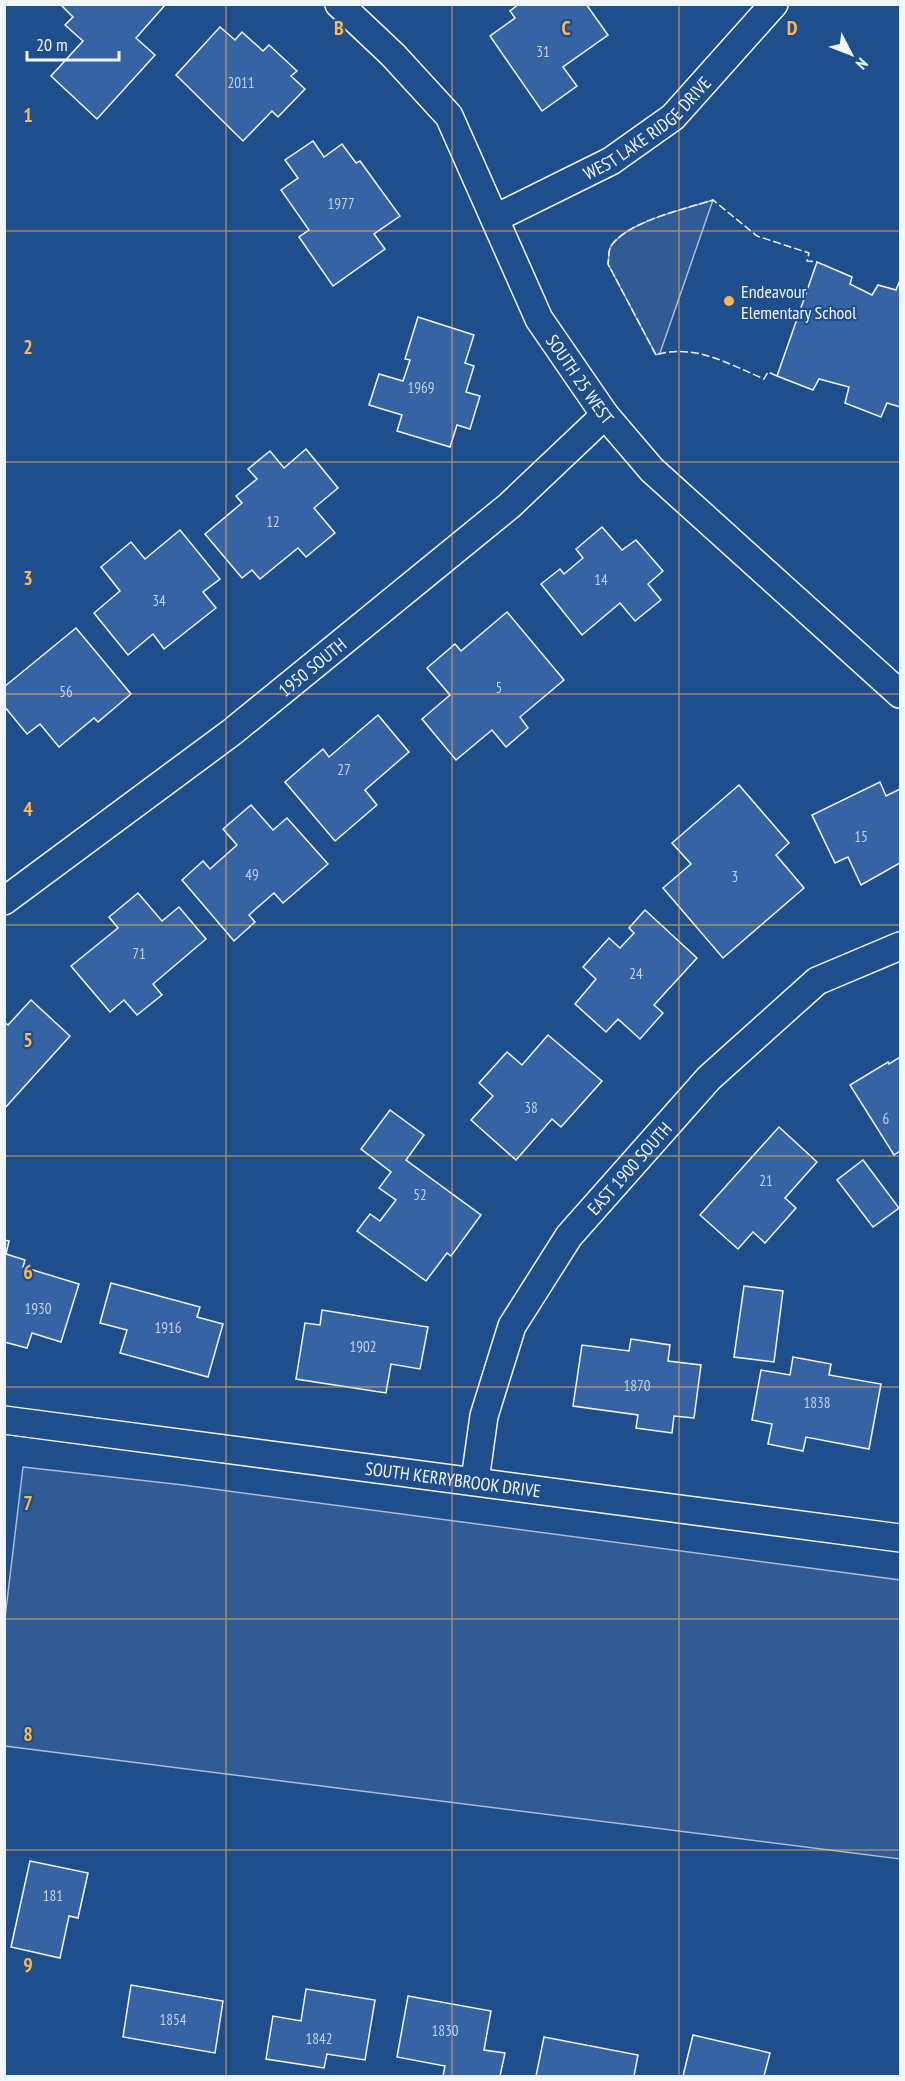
<svg xmlns="http://www.w3.org/2000/svg" width="905" height="2081" viewBox="0 0 905 2081" font-family="'PT Sans Narrow',sans-serif">
<style>
.green{fill:#305b95;stroke:#a8bbd7;stroke-width:1.5}
.building{fill:#3563a3;stroke:#f2f6ff;stroke-width:1.5}
.lines{fill:none;stroke-linecap:round;stroke-linejoin:round}
.street-casing{stroke:#f2f6ff;stroke-width:30}
.street{stroke:#1f4e8c;stroke-width:27}
.fence{stroke:#f2f6ff;stroke-width:1.5;stroke-dasharray:8 3;stroke-linecap:butt}
.grid{fill:none;stroke:#ffb74d;stroke-width:1.5;stroke-opacity:0.55}
.poi-dot{fill:#ffb74d;stroke:#1f4e8c;stroke-width:2}
.labels{text-anchor:middle;dominant-baseline:central;stroke-width:4.5;stroke-linejoin:round;paint-order:stroke}
.number-label{font-size:15px;fill:#c3d1e8}
.street-label{font-size:18px;fill:#f2f6ff;stroke:#1f4e8c}
.poi-label{font-size:18px;fill:#f2f6ff;stroke:#1f4e8c;text-anchor:start}
.grid-label{font-size:20px;text-anchor:middle;font-weight:bold;fill:#ffb74d;stroke:#1f4e8c;stroke-width:4.5;stroke-linejoin:round;paint-order:stroke}
</style>
<rect width="100%" height="100%" fill="#1f4e8c"/>
<g class="green">
<path d="M713,200l-53,153 -4,2 -48,-91c1,-5 0,-13 3,-18 17,-25 75,-37 102,-46z"/>
<path d="M23,1467l160,18 717,95v279l-895,-113v-128z"/>
</g>
<g class="building">
<path d="M60,4h106l-30,34 19,17 -58,64 -46,-43 32,-35 -18,-16 8,-8z"/>
<path d="M519,4h67l22,31 -45,32 14,19 -35,25 -52,-75 25,-18 -5,-7z"/>
<path d="M220,27l15,13 7,-8 21,19 6,-6 28,26 -6,5 14,13 -27,28 -6,-6 -29,30 -67,-66z"/>
<path d="M313,141l11,16 18,-13 14,19 4,-2 40,55 -26,18 11,15 -52,37 -34,-49 10,-7 -28,-40 17,-12 -13,-18z"/>
<path d="M817,262l35,15 -2,7 22,11 6,-10 18,5 4,-10v127l-13,-4 -6,14 -36,-14 4,-16 -30,-8 -6,11 -36,-14z"/>
<path d="M418,317l56,18 -9,28 9,3 -8,26 14,4 -10,33 -13,-4 -7,22 -53,-16 5,-16 -33,-10 10,-31 24,7 7,-21 -5,-1z"/>
<path d="M306,449l32,39 -24,20 21,25 -29,24 -8,-9 -38,31 -8,-9 -10,8 -37,-44 37,-31 -6,-7 21,-17 -9,-10 22,-18 14,17z"/>
<path d="M602,527l20,23 14,-10 27,31 -15,13 13,16 -26,21 -15,-18 -38,32 -41,-51 19,-15 4,5 19,-16 -7,-9z"/>
<path d="M180,530l40,49 -17,13 13,16 -52,41 -11,-15 -25,21 -34,-42 26,-22 -19,-24 30,-25 14,17z"/>
<path d="M507,612l57,68 -44,37 8,11 -22,19 -14,-17 -36,30 -34,-41 28,-24 -23,-27 28,-24 6,7z"/>
<path d="M76,628l55,66 -33,28 -4,-4 -35,29 -19,-23 -13,10 -23,-28v-19z"/>
<path d="M378,715l31,37 -44,38 12,15 -42,36 -50,-59 38,-33 6,8z"/>
<path d="M880,782l6,14 14,-7v74l-39,22 -13,-28 -13,6 -23,-48z"/>
<path d="M739,785l50,58 -13,12 28,33 -81,70 -60,-70 28,-24 -19,-21z"/>
<path d="M251,805l22,25 14,-12 41,46 -45,39 -9,-10 -25,22 6,7 -21,19 -52,-61 21,-19 7,8 27,-24 -14,-16z"/>
<path d="M138,893l24,28 17,-14 27,32 -53,45 9,11 -25,20 -13,-15 -14,12 -39,-46 47,-38 -9,-11z"/>
<path d="M645,910l52,48 -43,47 9,8 -23,26 -22,-20 -12,13 -31,-28 21,-25 -13,-12 26,-29 11,10 14,-15 -5,-5z"/>
<path d="M31,1000l39,36 -66,73v-87l4,3z"/>
<path d="M548,1035l54,46 -41,46 -9,-8 -36,41 -45,-40 22,-24 -14,-13 28,-31 15,13z"/>
<path d="M900,1057v94l-6,4 -44,-70 38,-23 1,2z"/>
<path d="M390,1110l34,25 -18,25 75,55 -30,41 -4,-3 -21,28 -69,-50 13,-17 10,7 16,-21 -17,-12 12,-16 -30,-23z"/>
<path d="M779,1127l38,35 -32,36 11,10 -31,35 -12,-11 -15,17 -38,-34z"/>
<path d="M863,1160l36,48 -26,19 -36,-47z"/>
<path d="M4,1240l5,1 -3,13 19,6 -2,7 56,17 -18,58 -29,-9 -5,15 -23,-6z"/>
<path d="M111,1283l89,24 -3,10 26,7 -15,53 -88,-24 7,-23 -27,-7z"/>
<path d="M744,1286l39,5 -9,71 -40,-5z"/>
<path d="M322,1310l106,17 -8,42 -29,-5 -5,29 -90,-14 9,-56 15,2z"/>
<path d="M631,1339l39,6 -2,16 33,4 -7,53 -20,-2 -2,17 -36,-5 2,-13 -65,-9 9,-61 47,6z"/>
<path d="M793,1357l38,7 -2,11 52,9 -12,65 -63,-12 -3,14 -35,-7 4,-20 -20,-4 9,-50 29,5z"/>
<path d="M30,1861l58,12 -10,45 -9,-2 -9,42 -49,-11z"/>
<path d="M131,1985l92,16 -8,52 -92,-16z"/>
<path d="M306,1989l69,11 -10,60 -38,-6 -3,14 -58,-9 7,-43 28,5z"/>
<path d="M408,1996l83,15 -7,39 21,3 -5,23h-57l2,-10 -48,-9z"/>
<path d="M693,2035l77,18 -6,23h-81z"/>
<path d="M544,2037l94,18 -4,21h-98z"/>
</g>
<g class="lines">
<defs>
<g id="street">
<path id="s1" d="M339,4l54,51 56,61 90,203 66,96 47,55 248,224"/>
<path id="s2" d="M496,218l115,-57 62,-44 101,-113"/>
<path id="s3" d="M4,901l228,-169 277,-226 96,-91"/>
<path id="s4" d="M4,1420l896,118"/>
<path id="s5" d="M475,1480l9,-64 28,-90 57,-90 140,-158 108,-97 83,-35"/>
</g>
</defs>
<use href="#street" class="street-casing"/>
<use href="#street" class="street"/>
<path class="fence" d="M777,376l-9,-4 -4,7c-35,-15 -70,-36 -108,-24l-48,-91c1,-5 0,-13 3,-18 17,-25 74,-37 102,-46l44,36 52,17 -2,8 10,1"/>
</g>
<path class="grid" d="M226,4v2072M452,4v2072M679,4v2072M4,231h896M4,462h896M4,694h896M4,925h896M4,1156h896M4,1387h896M4,1619h896M4,1850h896"/>
<circle class="poi-dot" cx="729" cy="301" r="6"/>
<g class="labels">
<g class="number-label">
<text x="543" y="51">31</text>
<text x="241" y="82">2011</text>
<text x="341" y="203">1977</text>
<text x="421" y="387">1969</text>
<text x="273" y="521">12</text>
<text x="601" y="579">14</text>
<text x="159" y="600">34</text>
<text x="499" y="687">5</text>
<text x="66" y="691">56</text>
<text x="344" y="769">27</text>
<text x="861" y="836">15</text>
<text x="252" y="874">49</text>
<text x="735" y="876">3</text>
<text x="139" y="953">71</text>
<text x="636" y="973">24</text>
<text x="531" y="1107">38</text>
<text x="886" y="1118">6</text>
<text x="766" y="1180">21</text>
<text x="420" y="1194">52</text>
<text x="38" y="1308">1930</text>
<text x="168" y="1327">1916</text>
<text x="363" y="1346">1902</text>
<text x="637" y="1385">1870</text>
<text x="817" y="1402">1838</text>
<text x="53" y="1895">181</text>
<text x="173" y="2019">1854</text>
<text x="445" y="2030">1830</text>
<text x="319" y="2038">1842</text>
</g>
<g class="street-label">
<text stroke="none"><textPath href="#s2" startOffset="177">WEST LAKE RIDGE DRIVE</textPath></text>
<text stroke="none"><textPath href="#s1" startOffset="452">SOUTH 25 WEST</textPath></text>
<text stroke="none"><textPath href="#s3" startOffset="387">1950 SOUTH</textPath></text>
<text stroke="none"><textPath href="#s5" startOffset="356">EAST 1900 SOUTH</textPath></text>
<text stroke="none"><textPath href="#s4" startOffset="453">SOUTH KERRYBROOK DRIVE</textPath></text>
</g>
<g class="poi-label">
<text x="741" y="291">Endeavour<tspan x="741" dy="21">Elementary School</tspan></text>
</g>
</g>
<g class="grid-label">
<text x="339" y="35">B</text>
<text x="566" y="35">C</text>
<text x="792" y="35">D</text>
<text x="28" y="122">1</text>
<text x="28" y="354">2</text>
<text x="28" y="585">3</text>
<text x="28" y="816">4</text>
<text x="28" y="1047">5</text>
<text x="28" y="1279">6</text>
<text x="28" y="1510">7</text>
<text x="28" y="1741">8</text>
<text x="28" y="1972">9</text>
</g>
<rect width="905" height="2081" fill="none" stroke="#f2f6ff" stroke-width="12"/>
<g transform="translate(851 54) rotate(132)" stroke="#1f4e8c" stroke-width="4.5" paint-order="stroke">
<path d="M0-4.5L10 22L0 15L-10 22Z" fill="#f2f6ff"/>
<text y="-9" font-size="16" font-weight="bold" text-anchor="middle" fill="#f2f6ff">N</text>
</g>
<path d="M27 51v9h92v-9" fill="none" stroke="#f2f6ff" stroke-width="3"/>
<text x="36" y="51" font-size="18" fill="#f2f6ff" stroke="#1f4e8c" stroke-width="4.5" paint-order="stroke">20 m</text>
</svg>
